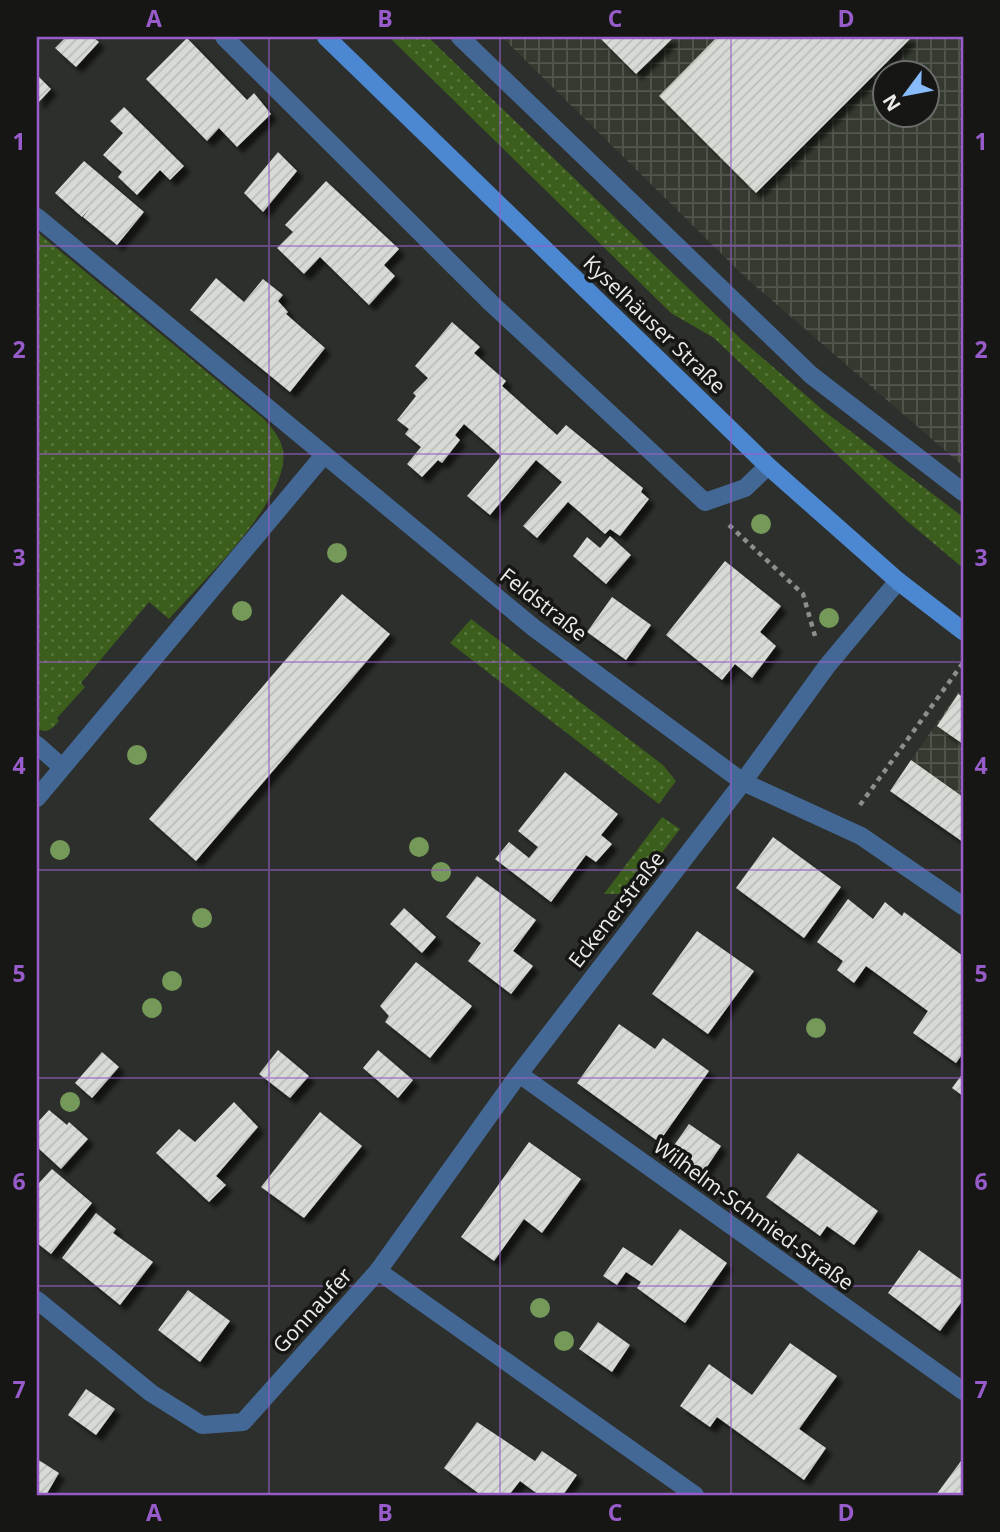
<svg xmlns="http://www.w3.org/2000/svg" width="1000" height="1532" viewBox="0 0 1000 1532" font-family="'Open Sans',sans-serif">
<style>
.industrial{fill:url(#industrial-grid);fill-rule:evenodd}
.grass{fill:url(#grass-dots)}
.building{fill:url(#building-hatch);filter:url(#shadow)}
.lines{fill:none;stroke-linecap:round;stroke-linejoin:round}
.path{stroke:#8d8f8c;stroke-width:4.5;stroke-dasharray:5 5;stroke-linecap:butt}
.service{stroke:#446896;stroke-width:18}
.minor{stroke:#446896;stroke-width:18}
.secondary{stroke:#4c87d1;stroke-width:18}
.tree{fill:#759958}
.grid{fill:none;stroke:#975cca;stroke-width:2;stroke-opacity:0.55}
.labels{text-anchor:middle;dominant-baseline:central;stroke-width:7;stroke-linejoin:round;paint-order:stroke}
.street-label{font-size:21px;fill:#eaece9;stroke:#161715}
.neatline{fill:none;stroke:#975cca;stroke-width:2.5}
.grid-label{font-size:23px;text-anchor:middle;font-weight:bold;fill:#975cca}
</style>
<defs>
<pattern id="industrial-grid" width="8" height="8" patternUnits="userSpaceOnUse" patternTransform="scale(1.75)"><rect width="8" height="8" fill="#343a30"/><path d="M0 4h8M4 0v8" fill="none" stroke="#52574e"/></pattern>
<pattern id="grass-dots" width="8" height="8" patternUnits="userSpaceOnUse" patternTransform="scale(1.75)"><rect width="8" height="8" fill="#3c5e1c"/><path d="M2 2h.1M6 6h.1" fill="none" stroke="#58753d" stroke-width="1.8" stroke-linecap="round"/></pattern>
<pattern id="building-hatch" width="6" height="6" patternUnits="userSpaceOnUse" patternTransform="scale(1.75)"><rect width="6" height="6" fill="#d7dbd5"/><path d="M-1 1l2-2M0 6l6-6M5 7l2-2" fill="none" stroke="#babdb8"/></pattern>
<filter id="shadow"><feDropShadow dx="6" dy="6" stdDeviation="2" flood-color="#0009"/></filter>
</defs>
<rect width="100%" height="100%" fill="#2c2f2b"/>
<g class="industrial">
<path d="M502,37h461v429l-217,-188zM884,74h42v42h-42z"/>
<path d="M958,692l5,4v146l-73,-51z"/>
</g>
<g class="grass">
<path d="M389,37h39l315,304 81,70 139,106v51l-56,-47 -193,-183 -43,-25z"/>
<path d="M37,232l227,187c8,9 17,19 19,32 8,47 -83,133 -114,168l-20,-17 -68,81 4,4 -28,31 2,3c-8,9 -11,12 -22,8z"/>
<path d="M471,619l192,146 13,16 -17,23 -209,-161z"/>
<path d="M662,817l18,12 -50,65h-26z"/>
</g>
<g class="building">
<path d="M66,37h27l6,5 -23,25 -21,-19z"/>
<path d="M599,37h75l-38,37z"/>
<path d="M717,37h195l-156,156 -97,-97z"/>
<path d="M187,38l60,62 7,-7 17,21 -34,33 -18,-19 -12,13 -61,-62z"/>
<path d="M37,75l14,14 -14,15z"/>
<path d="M124,107l60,59 -14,14 -10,-10 -23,25 -19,-18 4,-5 -19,-17 20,-22 -13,-12z"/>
<path d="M278,152l19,19 -34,41 -19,-19z"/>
<path d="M84,161l60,51 -27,33 -34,-28 7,-9 -8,9 -27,-24z"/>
<path d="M326,181l73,68 -15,16 11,11 -26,29 -49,-48 -16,17 -27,-26 16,-16 -8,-7z"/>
<path d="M216,278l28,24 19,-23 20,16 -5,6 10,11 -2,2 39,34 -35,44 -100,-82z"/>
<path d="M452,322l28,25 -6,6 32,28 -4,5 55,49 9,-10 77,63 -2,4 8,7 -29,37 -10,-7 -5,5 -37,-32 -31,36 -14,-12 39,-44 -26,-22 -46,55 -23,-19 34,-40 -37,-32 -9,11 5,5 -18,23 -4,-3 -16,17 -15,-13 14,-17 -16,-13 4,-5 -12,-9 19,-24 -3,-3 15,-15 -13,-12z"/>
<path d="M610,536l21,19 -25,29 -33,-28 14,-19 13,11z"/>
<path d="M725,561l56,45 -21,26 16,14 -24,32 -17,-14 -13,16 -56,-45z"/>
<path d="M342,594l48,40 -194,227 -47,-42z"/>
<path d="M612,597l39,28 -25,35 -39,-28z"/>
<path d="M958,694l5,3v47l-26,-18z"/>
<path d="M911,760l52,37v45l-73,-51z"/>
<path d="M565,772l53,42 -17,21 11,9 -16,18 -10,-7 -35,47 -56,-43 14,-17 20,16 9,-11 -20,-16z"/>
<path d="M773,837l68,50 -37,51 -68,-50z"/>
<path d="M477,876l59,44 -23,31 20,15 -22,28 -43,-33 13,-18 -35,-26z"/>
<path d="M848,899l25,20 12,-17 17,14 2,-4 59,44v97l-7,10 -43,-30 15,-22 -62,-45 -12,17 -17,-13 6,-9 -26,-19z"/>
<path d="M404,908l32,29 -14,16 -32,-29z"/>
<path d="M697,931l57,40 -46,63 -56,-40z"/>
<path d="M416,962l56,44 -42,52 -45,-36 4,-6 -9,-10z"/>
<path d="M619,1024l36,25 8,-11 46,33 -50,71 -82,-59z"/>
<path d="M278,1050l31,26 -19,22 -31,-24z"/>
<path d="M378,1050l35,30 -15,18 -35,-30z"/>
<path d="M102,1052l17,15 -27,31 -17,-15z"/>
<path d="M963,1073v23l-11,-8z"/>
<path d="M234,1102l24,25 -42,49 10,9 -17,17 -53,-49 23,-24 16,13z"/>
<path d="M49,1110l18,15 2,-3 19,17 -27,30 -24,-22v-24z"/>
<path d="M320,1112l42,34 -58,72 -43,-31z"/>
<path d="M689,1124l32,22 -19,28 -32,-23z"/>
<path d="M529,1142l52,37 -39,54 -18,-14 -30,42 -33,-24z"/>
<path d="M798,1153l80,58 -24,34 -27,-19 -7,10 -54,-39z"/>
<path d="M52,1169l40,34 -41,51 -14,-11v-62l2,2z"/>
<path d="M96,1213l20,16 -3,4 40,29 -33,43 -58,-47z"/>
<path d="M680,1229l47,34 -42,60 -48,-35 4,-6 -15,-10 -9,13 -14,-9 20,-29 29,19z"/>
<path d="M919,1250l44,31v19l-23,31 -52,-38z"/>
<path d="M188,1290l42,31 -30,41 -42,-32z"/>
<path d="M598,1322l32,23 -18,27 -33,-23z"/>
<path d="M790,1343l47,33 -38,53 27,19 -22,32 -87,-63 -7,10 -30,-21 29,-42 43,31z"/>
<path d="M86,1389l29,20 -19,26 -28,-20z"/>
<path d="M477,1422l58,39 7,-10 35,24 -14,20h-24l-19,-14 -11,14h-28l-37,-27z"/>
<path d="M37,1459l22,14 -13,22h-9z"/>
<path d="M961,1461l2,1v33h-27z"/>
</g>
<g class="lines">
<g class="path">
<path d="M729,525l74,69 12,42"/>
<path d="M860,805l103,-142"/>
</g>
<g class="service">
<path d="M224,37l267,266 214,199 40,-14 23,-22"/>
<path d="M519,1074l444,317"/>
</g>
<g class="minor">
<path d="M460,37l351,338 152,117"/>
<path d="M37,217l497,411 209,154 118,54 102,70"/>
<path d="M37,745l25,22"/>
<path d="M37,798l287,-343"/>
<path d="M378,1271l141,-197 224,-292 84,-116 71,-85"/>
<path d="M37,1300l114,93 51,32 41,-3 135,-151 317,224"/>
</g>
<path class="secondary" d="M326,37l442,429 130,115 65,50"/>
</g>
<g class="tree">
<circle cx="761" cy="524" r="10"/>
<circle cx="337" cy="553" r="10"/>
<circle cx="242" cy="611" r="10"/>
<circle cx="829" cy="618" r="10"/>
<circle cx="137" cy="755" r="10"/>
<circle cx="419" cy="847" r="10"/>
<circle cx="60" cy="850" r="10"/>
<circle cx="441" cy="872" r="10"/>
<circle cx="202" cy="918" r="10"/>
<circle cx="172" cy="981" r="10"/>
<circle cx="152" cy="1008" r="10"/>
<circle cx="816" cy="1028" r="10"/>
<circle cx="70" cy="1102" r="10"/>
<circle cx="540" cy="1308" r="10"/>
<circle cx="564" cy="1341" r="10"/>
</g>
<path class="grid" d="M269,37v1458M500,37v1458M731,37v1458M37,246h926M37,454h926M37,662h926M37,870h926M37,1078h926M37,1286h926"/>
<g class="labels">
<g class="street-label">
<text transform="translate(655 324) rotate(44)">Kyselhäuser Straße</text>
<text transform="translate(544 604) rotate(38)">Feldstraße</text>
<text transform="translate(616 909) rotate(-52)">Eckenerstraße</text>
<text transform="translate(754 1214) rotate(36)">Wilhelm-Schmied-Straße</text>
<text transform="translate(312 1310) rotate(-48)">Gonnaufer</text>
</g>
</g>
<rect width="1000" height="1532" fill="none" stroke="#161715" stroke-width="77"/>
<g transform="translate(906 94) rotate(238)"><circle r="33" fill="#161715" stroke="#6b6c6a" stroke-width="2"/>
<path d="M0-5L12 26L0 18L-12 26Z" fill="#88bbfc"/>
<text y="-10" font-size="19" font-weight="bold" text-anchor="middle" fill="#eaece9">N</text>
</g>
<rect x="38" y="38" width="924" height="1456" class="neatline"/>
<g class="grid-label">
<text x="154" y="27">A</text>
<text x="385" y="27">B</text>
<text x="615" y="27">C</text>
<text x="846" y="27">D</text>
<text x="19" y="150">1</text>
<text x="981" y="150">1</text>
<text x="19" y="358">2</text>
<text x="981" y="358">2</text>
<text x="19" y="566">3</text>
<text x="981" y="566">3</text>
<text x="19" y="774">4</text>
<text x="981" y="774">4</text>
<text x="19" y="982">5</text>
<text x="981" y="982">5</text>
<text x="19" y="1190">6</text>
<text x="981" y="1190">6</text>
<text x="19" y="1398">7</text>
<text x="981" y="1398">7</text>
<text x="154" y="1521">A</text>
<text x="385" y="1521">B</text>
<text x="615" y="1521">C</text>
<text x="846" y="1521">D</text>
</g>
</svg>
